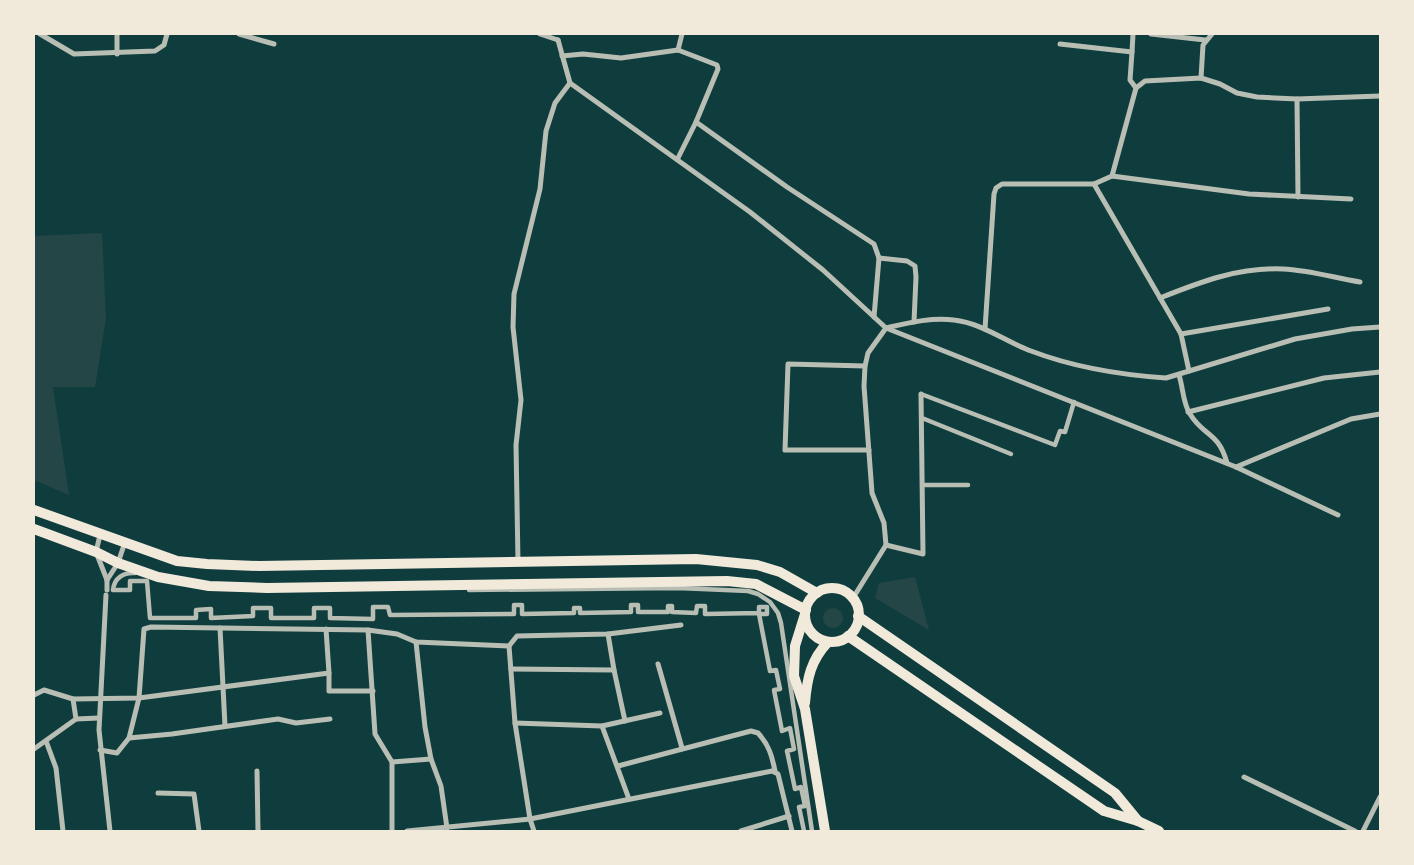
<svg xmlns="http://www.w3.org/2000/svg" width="1414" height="865" viewBox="0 0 1414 865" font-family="'Fira Sans',sans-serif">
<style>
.green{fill:#244646}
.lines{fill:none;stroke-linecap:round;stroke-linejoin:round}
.pedestrian{stroke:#b8beb3;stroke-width:4.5}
.minor{stroke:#b8beb3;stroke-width:5}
.secondary{stroke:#f1e9da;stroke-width:10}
</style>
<rect width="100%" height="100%" fill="#0f3d3e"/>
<g class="green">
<path d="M102,233l4,85 -11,69h-42l16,108 -35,-15v-244z"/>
<path d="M915,577l14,53 -54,-32 4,-15z"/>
<circle cx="833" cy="618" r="10"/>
</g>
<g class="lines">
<g class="pedestrian">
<path d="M921,394l134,51 5,-14 5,1 9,-30"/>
<path d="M922,418l89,36"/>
<path d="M922,485h46"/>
<path d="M135,573c-11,-1 -21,5 -22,17h17v-9h17l3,37h46v-8l15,-1v9l42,-2v-8h18v10h43v-10h16v10l43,1v-12h15l2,8 124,-1v-9h8v9l52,-1v-5h6v5l51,-1v-7h7v7h30v-6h4v6l24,1 1,-7h8v8l54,-1v-6h8v7h-8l11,57 6,-1 4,19 -6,1 8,41 8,-3 4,21 -7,2 8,38 6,-2 4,19 -6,1 5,24"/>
<path d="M469,590l209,-2 70,3 10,3 12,8 8,11 3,10 31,208"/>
</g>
<g class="minor">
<path d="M40,34l34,20 81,-3 9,-6 3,-11"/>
<path d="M117,34v20"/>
<path d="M239,34l35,10"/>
<path d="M540,34l18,6"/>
<path d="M1151,34l54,6"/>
<path d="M558,40l12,43 180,129 73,58 63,58 350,139 102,48"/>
<path d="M1060,44l72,8 1,-18"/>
<path d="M678,50l4,-16"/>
<path d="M1132,52l-2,28 6,8"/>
<path d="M562,56l21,-2 38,4 57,-8 39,15 1,4 -22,53 -18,36"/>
<path d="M1201,78l2,-33 9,-11"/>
<path d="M1297,99l1,98"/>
<path d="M696,122l91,65 87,57 5,14 -5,59"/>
<path d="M1112,176l24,-88 9,-7 56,-3 19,6 17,9 20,4 40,2 83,-3"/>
<path d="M1094,184l87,150 8,37"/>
<path d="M879,258l28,3 8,5 1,11 -2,45"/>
<path d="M1160,298c40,-16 79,-31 123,-29 26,1 52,9 77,13"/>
<path d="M985,329l9,-135 2,-6 6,-4h92l18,-8 137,18 102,5"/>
<path d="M1181,334l147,-25"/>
<path d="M865,366l-77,-2 -3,86h84"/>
<path d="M1179,375c4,12 4,29 11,39 14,23 28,17 37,49"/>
<path d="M1188,412l136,-34 56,-6"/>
<path d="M1236,467l115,-48 29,-5"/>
<path d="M100,535l-4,17 11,28v10"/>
<path d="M886,545l37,9 -2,-160"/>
<path d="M518,562l-2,-117 5,-45 -8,-73 1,-33 26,-105 6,-58 9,-28 15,-20"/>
<path d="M107,580l11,-17 7,-21"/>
<path d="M106,595l-7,135 11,101"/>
<path d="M853,598l33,-53 -2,-22 -12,-30 -8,-107 1,-20 3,-13 18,-25c22,-5 45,-11 68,-8 28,3 52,22 77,31 42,16 91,24 135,27l129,-39 57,-10 28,-2"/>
<path d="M220,628l5,98"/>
<path d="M368,630l7,104 17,28v69"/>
<path d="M608,634l6,36"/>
<path d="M416,642l9,85 6,32 10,27 6,42"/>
<path d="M509,646l8,-10 91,-2 73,-9"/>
<path d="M658,664l24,84"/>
<path d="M511,669l103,1 11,51"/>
<path d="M329,673v18h44"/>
<path d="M34,695l10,-5 29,9 66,-1 190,-25 -3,-44"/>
<path d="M73,699l3,20"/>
<path d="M515,723l87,3 58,-13"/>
<path d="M602,726l27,73"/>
<path d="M129,738l43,-4 106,-15 18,4 34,-4"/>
<path d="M46,741l10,27 7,63"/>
<path d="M34,749l42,-30 23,-1"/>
<path d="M100,750l17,3 12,-15 10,-40 5,-69 7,-2 217,3 29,4 19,8 93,4 6,77 15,96 4,12"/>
<path d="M392,762l39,-3"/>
<path d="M618,766l133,-35 7,2c11,12 14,23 17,38"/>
<path d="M257,771l1,60"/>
<path d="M1244,777l111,54"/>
<path d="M158,793l36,1 5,37"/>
<path d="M407,831l123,-12 242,-48 6,3 14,57"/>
<path d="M741,831l48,-15"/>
<path d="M1363,831l17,-34"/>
</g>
<g class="secondary">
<path d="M34,510l143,51 30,3 52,2 437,-7 61,6 23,7 37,21"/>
<path d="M34,529l62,23 22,11 40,14 51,9 58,2 460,-7 29,3 50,26"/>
<circle cx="832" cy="615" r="27"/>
<path d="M805,614l-10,32 -1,30 11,33 20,122"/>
<path d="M858,616l257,177 23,28"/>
<path d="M848,636l256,175 34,10 21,10"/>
<path d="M805,703c2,-25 6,-43 23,-61"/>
</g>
</g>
<rect width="1414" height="865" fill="none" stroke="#f1e9da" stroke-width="70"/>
</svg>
